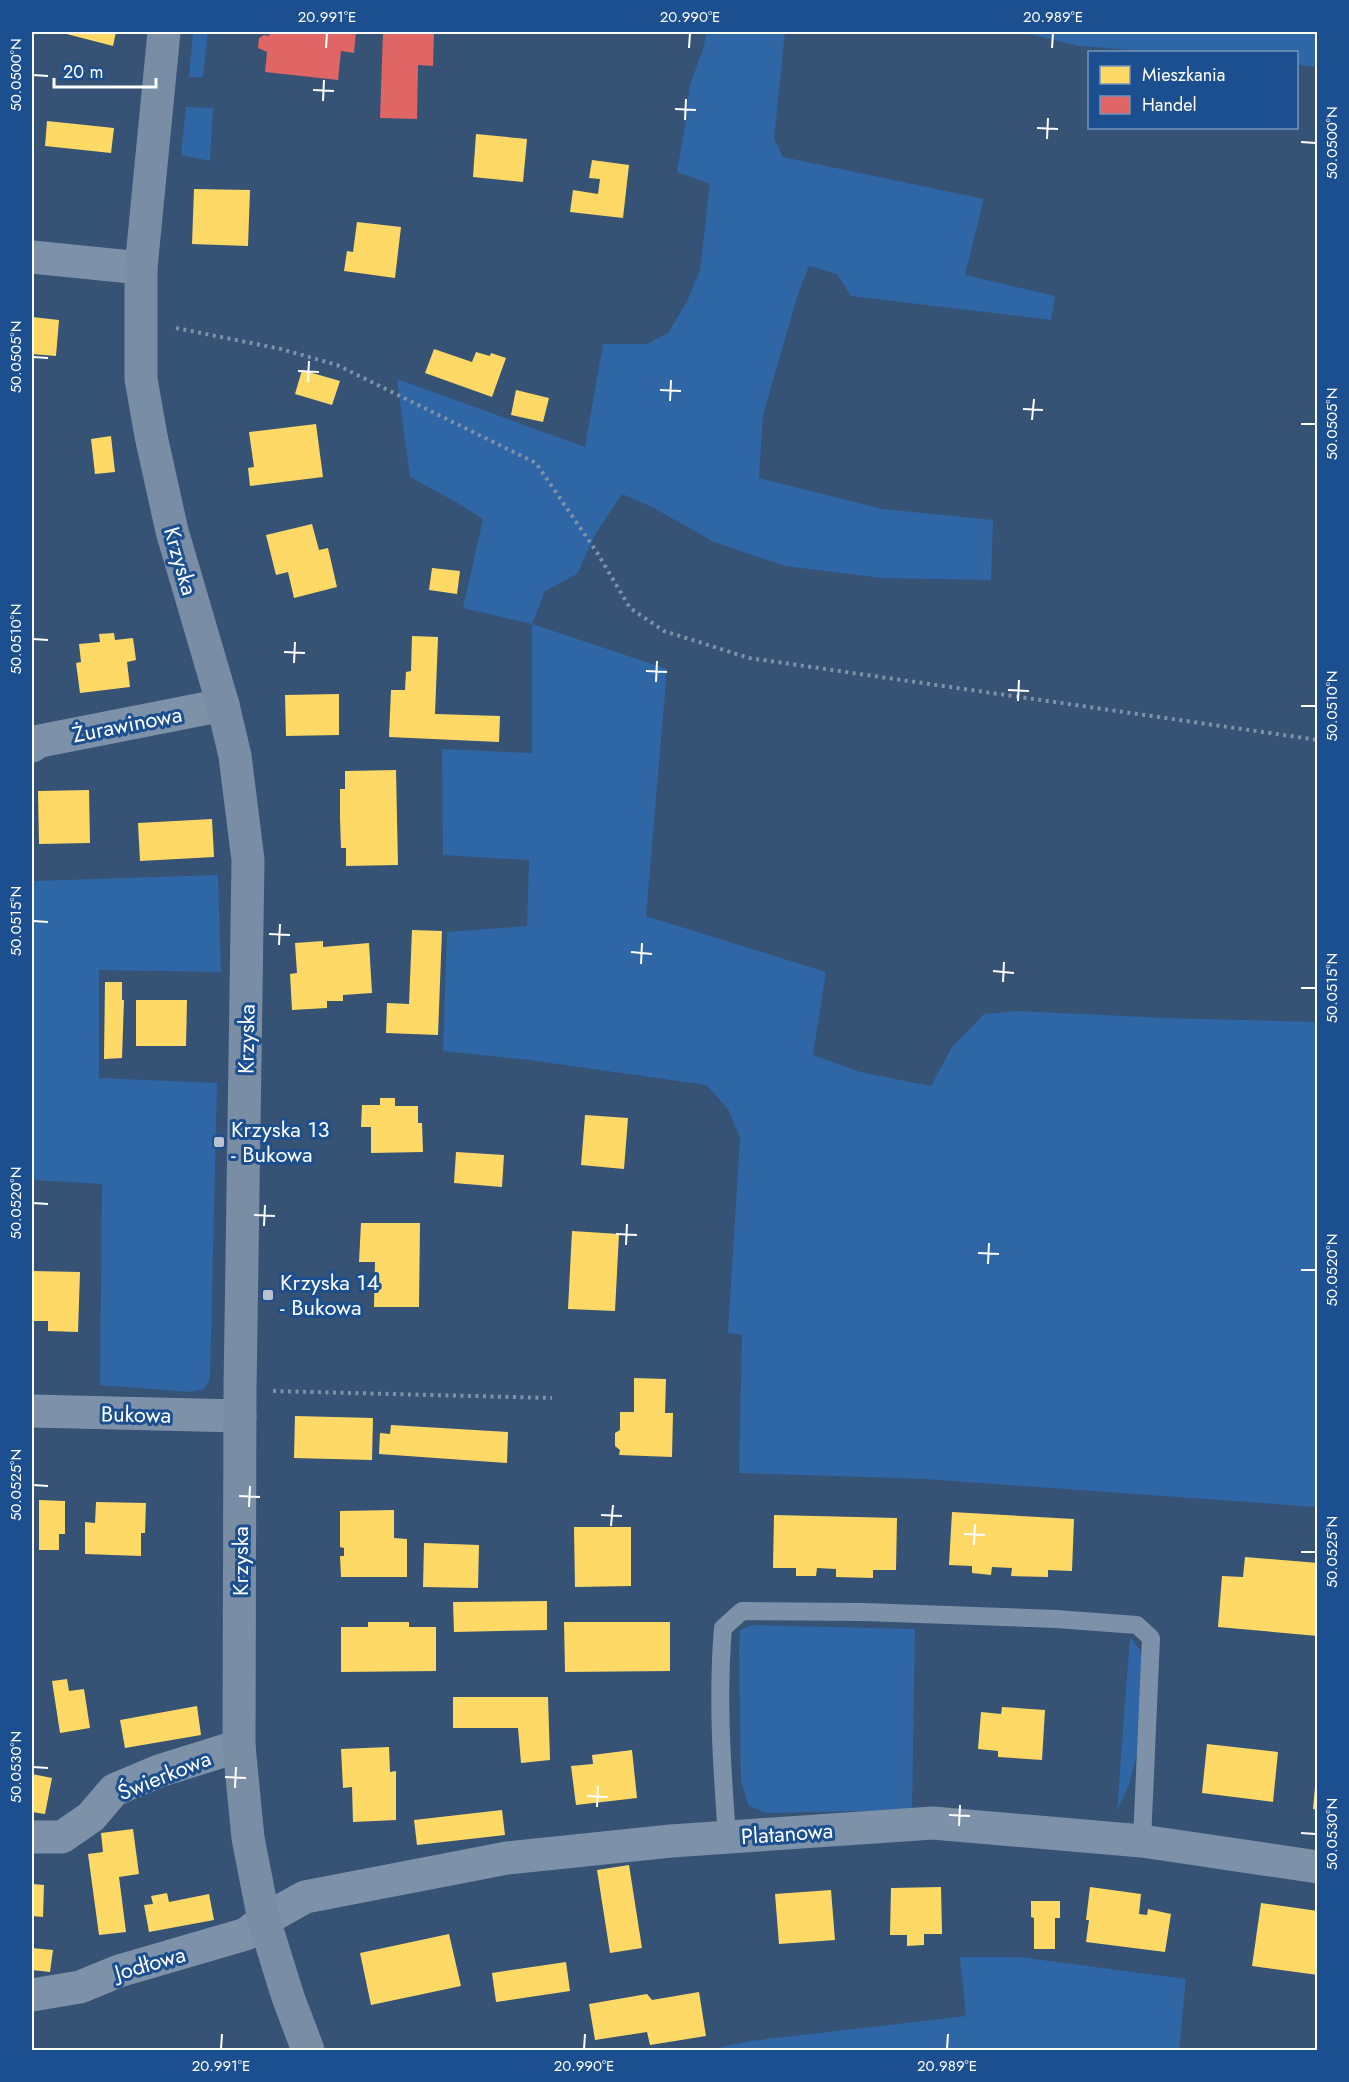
<svg xmlns="http://www.w3.org/2000/svg" width="1349" height="2082" viewBox="0 0 1349 2082" font-family="Jost,sans-serif">
<style>
.green{fill:#2f66a5}
.homes{fill:#ffd966}
.shops{fill:#e06666}
.lines{fill:none;stroke-linecap:round;stroke-linejoin:round}
.path{stroke:#7d92a8;stroke-width:4;stroke-dasharray:3 4.5;stroke-linecap:butt}
.lane{stroke:#7d92a8;stroke-width:18}
.street{stroke:#7d92a8;stroke-width:33}
.secondary{stroke:#798da4;stroke-width:33}
.ticks{fill:none;stroke:#fff;stroke-width:2}
.poi-dot{fill:#b9c2ce;stroke:#1b4f8f;stroke-width:2}
.labels{text-anchor:middle;dominant-baseline:central;stroke-width:6;stroke-linejoin:round;paint-order:stroke}
.street-label{font-size:22px;fill:#fff;stroke:#1b4f8f}
.poi-label{font-size:22px;fill:#fff;stroke:#1b4f8f;text-anchor:start}
.neatline{fill:none;stroke:#fff;stroke-width:2}
.ticks-label{font-size:15px;text-anchor:middle;fill:#fff}
</style>
<rect width="100%" height="100%" fill="#365274"/>
<g class="green">
<path d="M193,32h15l-5,45h-14z"/>
<path d="M707,32h78l-11,107 9,18 201,42 -19,76 90,21 -4,24 -200,-24 -14,-22 -28,-8 -11,28 -35,121 -4,63 124,31 110,11 -2,60 -109,-2 -97,-12 -71,-24 -62,-35 -30,-13 -26,39 -19,41 -32,17 -13,33 135,45 -21,247 180,56 -13,83 47,17 71,14 21,-39 32,-33 33,-3 150,7 150,4v485l-392,-28 -186,-6 3,-138 -14,-2 12,-195 -12,-29 -22,-24 -177,-25 -86,-9 4,-119 80,-6 2,-66 -86,-5 -1,-106 90,4v-129l-69,-16 20,-89 -29,-18 -44,-24 -13,-98 188,68 18,-103h44l22,-12 19,-33 12,-29 10,-86 -33,-12 7,-41 6,-47 12,-32z"/>
<path d="M1021,32h296v35l-20,-2 -1,-13h-138l-79,-6z"/>
<path d="M186,107l27,1 -3,53 -29,-6z"/>
<path d="M218,875l3,97 -122,-2v108l118,5 -7,296 -6,10 -14,3 -90,-7 2,-201 -70,-4v-299z"/>
<path d="M752,1625l163,4 -3,181 -146,3 -17,-7 -8,-24 -2,-132 1,-20z"/>
<path d="M1130,1637l10,13 3,15 -5,85 -9,35 -12,26z"/>
<path d="M960,1957h59l167,22 -7,71h-472l43,-9 216,-25z"/>
</g>
<g class="homes">
<path d="M59,32h57l-3,14z"/>
<path d="M47,121l67,7 -3,25 -66,-7z"/>
<path d="M476,134l51,5 -4,43 -50,-5z"/>
<path d="M592,160l37,5 -6,53 -53,-6 3,-22 25,4 2,-15 -11,-1z"/>
<path d="M194,189l56,1 -2,56 -56,-2z"/>
<path d="M357,222l44,5 -6,51 -51,-7 3,-20 6,1z"/>
<path d="M32,317l27,3 -3,36 -24,-2z"/>
<path d="M434,349l38,13 4,-10 14,4 1,-3 15,5 -14,39 -67,-24z"/>
<path d="M302,370l38,11 -8,24 -37,-11z"/>
<path d="M516,390l33,8 -6,24 -32,-7z"/>
<path d="M316,424l7,53 -73,9 -2,-18 6,-1 -5,-35z"/>
<path d="M111,436l4,36 -20,2 -4,-35z"/>
<path d="M312,524l7,26 9,-2 9,39 -43,11 -6,-26 -12,3 -10,-40z"/>
<path d="M432,568l28,3 -3,23 -28,-4z"/>
<path d="M114,633l1,7 18,-2 3,22 -9,2 3,25 -50,6 -4,-30 5,-1 -2,-18 21,-2 -1,-8z"/>
<path d="M412,636l26,1 -3,77 65,2 -1,26 -110,-5 2,-47h14l1,-18 5,-1z"/>
<path d="M339,694v41l-53,1 -1,-41z"/>
<path d="M396,770l2,95 -52,1v-18h-5l-1,-29v-30h5v-18z"/>
<path d="M89,790l1,53 -51,1 -1,-53z"/>
<path d="M212,819l2,38 -74,4 -2,-38z"/>
<path d="M412,930l30,1 -4,104 -52,-2 1,-30 22,1z"/>
<path d="M323,941v6l46,-4 3,50 -29,2v6h-16v7l-35,2 -2,-36 7,-1 -2,-30z"/>
<path d="M105,982h17v18h2l-2,58 -18,1z"/>
<path d="M136,1000h51l-1,46h-50z"/>
<path d="M380,1098h15v8h23v17h4l1,29 -52,1v-26h-10l1,-22h18z"/>
<path d="M585,1115l43,3 -4,51 -43,-4z"/>
<path d="M456,1152l48,3 -2,32 -48,-4z"/>
<path d="M361,1223h59l-1,84h-45l1,-45h-16z"/>
<path d="M572,1231l47,3 -4,77 -47,-2z"/>
<path d="M32,1271l48,1 -2,60 -30,-1v-10h-16z"/>
<path d="M634,1378l32,1 -1,34h8l-1,44 -53,-2 1,-5 -5,-4v-13l5,-3v-18h14z"/>
<path d="M295,1416l78,2 -1,42 -78,-2z"/>
<path d="M391,1425l117,7 -1,31 -128,-9 1,-21 10,1z"/>
<path d="M39,1500l26,1v33h-6v16h-20z"/>
<path d="M96,1502l50,1 -1,30h-4v23l-56,-2v-32l10,1z"/>
<path d="M394,1510v28l13,1v38h-66l-1,-21h4v-8l-4,-1v-36z"/>
<path d="M952,1512l122,7 -2,52 -24,-1v7l-37,-1 1,-8 -20,-1 -1,8 -19,-2v-7l-23,-1z"/>
<path d="M774,1515l123,3 -1,52h-23v8l-37,-1v-8l-19,-1 -1,8h-20v-8h-23z"/>
<path d="M574,1527h57v59l-56,1z"/>
<path d="M424,1543l55,2 -1,43 -55,-1z"/>
<path d="M1245,1557l73,6v73l-100,-9 4,-51 21,1z"/>
<path d="M547,1601v29l-93,2 -1,-30z"/>
<path d="M368,1622h41v5h27v44l-95,1v-45h27z"/>
<path d="M564,1622h106v49l-105,1z"/>
<path d="M67,1679l2,12 15,-2 6,39 -30,5 -8,-52z"/>
<path d="M453,1697h95l2,63 -29,3 -3,-35h-65z"/>
<path d="M197,1706l4,29 -76,13 -5,-28z"/>
<path d="M1002,1707l43,3 -3,50 -44,-3v-6l-20,-2 3,-37 20,2z"/>
<path d="M1207,1744l71,8 -5,50 -71,-9z"/>
<path d="M389,1747l1,25 6,-1v49l-43,2 -1,-35 -9,1 -2,-39z"/>
<path d="M632,1750l5,48 -61,7 -5,-39 22,-2 -1,-9z"/>
<path d="M32,1774l20,4 -7,36 -13,-2z"/>
<path d="M1316,1776h2v34l-5,-1z"/>
<path d="M502,1810l3,25 -88,10 -3,-25z"/>
<path d="M133,1829l6,45 -20,3 7,55 -27,3 -11,-81 15,-2 -2,-19z"/>
<path d="M629,1865l13,83 -32,5 -13,-83z"/>
<path d="M32,1884l12,1 -1,32 -11,-1z"/>
<path d="M941,1887l1,47h-18v11l-17,1v-11h-17l1,-47z"/>
<path d="M1090,1887l51,7 -2,20 8,1 1,-6 23,5 -6,38 -79,-10 3,-22h-3z"/>
<path d="M831,1890l4,50 -56,4 -4,-50z"/>
<path d="M167,1893l2,9 40,-8 5,26 -65,12 -5,-27 9,-1 -2,-8z"/>
<path d="M1031,1901h29v17h-5v31h-21v-31l-3,-1z"/>
<path d="M1261,1903l57,8v64l-66,-9z"/>
<path d="M449,1934l12,52 -90,19 -11,-52z"/>
<path d="M32,1948l21,2 -3,22 -18,-2z"/>
<path d="M566,1962l4,29 -74,11 -4,-29z"/>
<path d="M699,1992l7,44 -56,9 -3,-13 -52,8 -6,-36 58,-10 5,6z"/>
</g>
<g class="shops">
<path d="M270,32h86l-2,21 -13,-2 -3,29 -73,-8 2,-20 -9,-4 1,-10 5,-3 5,1z"/>
<path d="M383,32h51l-1,34 -15,-1 -1,54 -37,-1z"/>
</g>
<g class="lines">
<g class="path">
<path d="M176,328l105,21 56,16 199,98 62,91 32,54 34,23 85,27 569,82"/>
<path d="M273,1391l279,7"/>
</g>
<path class="lane" d="M727,1837c-5,-70 -10,-139 -4,-209l19,-17 122,1 192,7 81,6 14,13 -9,203"/>
<g class="street">
<path d="M32,257l109,11"/>
<path d="M32,746l8,-5 183,-36"/>
<path d="M32,1411l208,5"/>
<path d="M32,1837h30l29,-20 23,-27 45,-19 80,-25"/>
<path d="M32,1995l48,-8 39,-16 127,-37 18,-14 41,-23 202,-39 164,-17 262,-18 209,18 176,26"/>
</g>
<path class="secondary" d="M164,32l-23,236v111l10,57 21,95 51,174 12,51 13,104 -8,531 -1,355 9,92 16,82 24,77 20,53"/>
</g>
<path class="ticks" d="M326,48l1,-15M689,48l1,-15M1052,48l1,-15M33,75l15,1M313,90l21,1M323,101l1,-21M675,109l21,1M685,120l1,-21M1037,128l21,1M1047,139l1,-21M1301,142l15,1M33,357l15,1M298,371l21,1M308,382l1,-21M660,390l21,1M670,401l1,-21M1023,409l20,1M1032,420l2,-21M1301,424h15M33,639l15,1M284,652l21,1M294,663l1,-21M646,671l21,1M656,682l1,-21M1008,690l21,1M1018,701l1,-21M1301,706h15M33,921l15,1M269,934l21,1M279,945l1,-21M631,952l21,2M641,964l1,-21M993,971l21,2M1003,982l1,-20M1301,988h15M33,1203l15,1M254,1215l21,1M264,1226l1,-21M616,1234l21,1M626,1245l1,-21M978,1253l21,1M988,1264l1,-21M1301,1270h15M33,1485l15,1M239,1496l21,1M249,1507l1,-21M601,1515l21,1M611,1526l2,-21M964,1534l21,1M974,1545l1,-21M1301,1552h15M33,1767l15,1M225,1777l21,1M235,1788l1,-21M587,1796l21,1M597,1807l1,-21M949,1815l21,1M959,1826l1,-21M1301,1833l15,1M221,2049l1,-15M584,2049l1,-15M947,2049l1,-15"/>
<g class="poi-dot">
<rect x="213" y="1136" width="12" height="12" rx="3"/>
<rect x="262" y="1289" width="12" height="12" rx="3"/>
</g>
<g class="labels">
<g class="street-label">
<text transform="translate(181 561) rotate(74)">Krzyska</text>
<text transform="translate(127 724) rotate(-11)">Żurawinowa</text>
<text transform="translate(246 1039) rotate(-89)">Krzyska</text>
<text transform="translate(136 1414) rotate(1)">Bukowa</text>
<text transform="translate(240 1561) rotate(-90)">Krzyska</text>
<text transform="translate(164 1775) rotate(-22)">Świerkowa</text>
<text transform="translate(787 1833) rotate(-4)">Platanowa</text>
<text transform="translate(150 1963) rotate(-16)">Jodłowa</text>
</g>
<g class="poi-label">
<text x="231" y="1129">Krzyska 13<tspan x="231" dy="25">- Bukowa</tspan></text>
<text x="280" y="1282">Krzyska 14<tspan x="280" dy="25">- Bukowa</tspan></text>
</g>
</g>
<rect width="1349" height="2082" fill="none" stroke="#1b4f8f" stroke-width="66"/>
<rect x="1088" y="51" width="210" height="78" fill="#1b4f8f" stroke="#7695bc" stroke-width="1.5"/>
<rect x="1100" y="66" width="30" height="18" fill="#ffd966" stroke="#7695bc" stroke-width="1.5"/>
<text x="1142" y="81" font-size="18" fill="#ffffff">Mieszkania</text>
<rect x="1100" y="96" width="30" height="18" fill="#e06666" stroke="#7695bc" stroke-width="1.5"/>
<text x="1142" y="111" font-size="18" fill="#ffffff">Handel</text>
<path d="M54 78v9h102v-9" fill="none" stroke="#ffffff" stroke-width="3"/>
<text x="63" y="78" font-size="18" fill="#ffffff" stroke="#1b4f8f" stroke-width="4.5" paint-order="stroke">20 m</text>
<rect x="33" y="33" width="1283" height="2016" class="neatline"/>
<g class="ticks-label">
<text x="327" y="22">20.991°E</text>
<text x="690" y="22">20.990°E</text>
<text x="1053" y="22">20.989°E</text>
<text transform="translate(16 75) rotate(-90)" y="5">50.0500°N</text>
<text transform="translate(1332 143) rotate(-90)" y="5">50.0500°N</text>
<text transform="translate(16 357) rotate(-90)" y="5">50.0505°N</text>
<text transform="translate(1332 424) rotate(-90)" y="5">50.0505°N</text>
<text transform="translate(16 639) rotate(-90)" y="5">50.0510°N</text>
<text transform="translate(1332 706) rotate(-90)" y="5">50.0510°N</text>
<text transform="translate(16 921) rotate(-90)" y="5">50.0515°N</text>
<text transform="translate(1332 988) rotate(-90)" y="5">50.0515°N</text>
<text transform="translate(16 1203) rotate(-90)" y="5">50.0520°N</text>
<text transform="translate(1332 1270) rotate(-90)" y="5">50.0520°N</text>
<text transform="translate(16 1485) rotate(-90)" y="5">50.0525°N</text>
<text transform="translate(1332 1552) rotate(-90)" y="5">50.0525°N</text>
<text transform="translate(16 1767) rotate(-90)" y="5">50.0530°N</text>
<text transform="translate(1332 1834) rotate(-90)" y="5">50.0530°N</text>
<text x="221" y="2071">20.991°E</text>
<text x="584" y="2071">20.990°E</text>
<text x="947" y="2071">20.989°E</text>
</g>
</svg>
